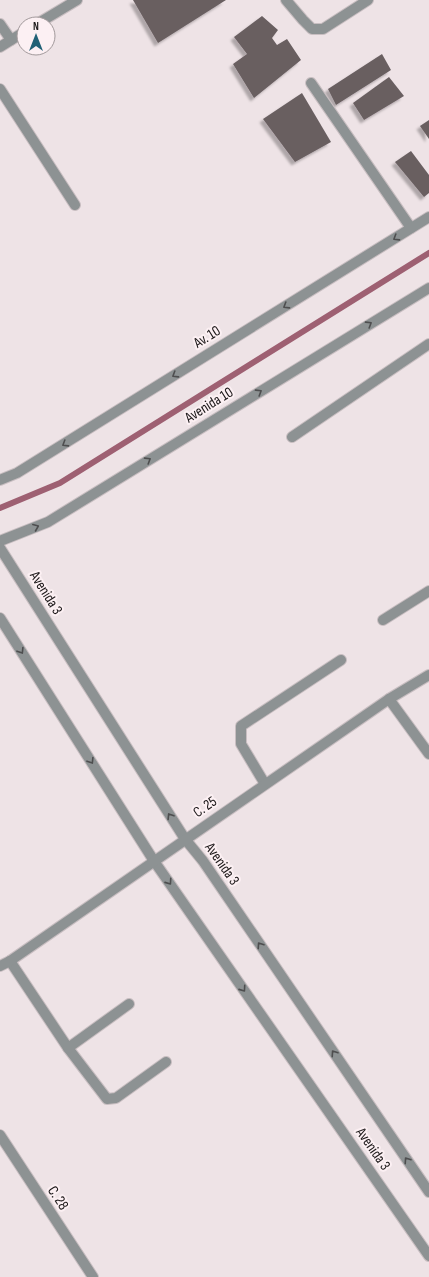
<svg xmlns="http://www.w3.org/2000/svg" width="429" height="1277" viewBox="0 0 429 1277" font-family="'Sofia Sans Condensed',sans-serif">
<style>
.lines{fill:none;stroke-linecap:round;stroke-linejoin:round}
.stream{stroke:#9e6072;stroke-width:6}
.building{fill:#695f61;filter:url(#shadow)}
.lane-casing{stroke:#c8bec1;stroke-width:12}
.street-casing{stroke:#c8bec1;stroke-width:12}
.lane{stroke:#8d9293;stroke-width:10}
.street{stroke:#8d9293;stroke-width:10}
.oneway{stroke:#4e4e4f}
.labels{text-anchor:middle;dominant-baseline:central;stroke-width:4;stroke-linejoin:round;paint-order:stroke}
.street-label{font-size:15px;fill:#1a1617;stroke:#fcf0f3}
</style>
<defs>
<filter id="shadow"><feDropShadow dx="-3.5" dy="3.5" stdDeviation="1" flood-color="#0004"/></filter>
</defs>
<rect width="100%" height="100%" fill="#eee3e6"/>
<g class="lines">
<path class="stream" d="M0,508l60,-25 369,-230"/>
</g>
<g class="building">
<path d="M133,0h93l-68,43z"/>
<path d="M262,16l16,14 -6,8 5,7 10,-6 14,21 -47,38 -21,-34 14,-10 -13,-17z"/>
<path d="M382,54l9,16 -55,35 -8,-16z"/>
<path d="M389,77l15,19 -40,24 -11,-17z"/>
<path d="M302,93l29,49 -36,20 -32,-43z"/>
<path d="M429,120v19l-9,-13z"/>
<path d="M411,151l18,24v18l-5,4 -29,-35z"/>
</g>
<g class="lines">
<defs>
<path id="lane" d="M292,437l137,-93"/>
<g id="street">
<path d="M286,0l17,20 9,9h11l45,-29"/>
<path d="M0,24l11,16"/>
<path d="M37,24l40,-24"/>
<path d="M0,47l24,-15"/>
<path d="M311,83l100,145"/>
<path d="M0,89l75,116"/>
<path d="M0,480l17,-7 412,-256"/>
<path d="M0,541l48,-19 381,-234"/>
<path d="M0,548l185,291 18,22 226,331"/>
<path d="M0,618l154,243 275,395"/>
<path d="M383,620l46,-29"/>
<path d="M389,699l40,55"/>
<path d="M265,784l-24,-40v-18l100,-66"/>
<path d="M10,961l58,87 39,51 9,-1 50,-36"/>
<path d="M0,966l10,-5 379,-262 40,-24"/>
<path d="M68,1048l61,-44"/>
<path d="M0,1135l93,142"/>
</g>
</defs>
<use href="#lane" class="lane-casing"/>
<use href="#street" class="street-casing"/>
<use href="#lane" class="lane"/>
<use href="#street" class="street"/>
</g>
<defs><path id="oneway-chevron" d="M-2-3.5L2.5 0L-2 3.5" fill="none" stroke-width="1.6" stroke-linecap="round" stroke-linejoin="round"/></defs>
<g class="oneway">
<use href="#oneway-chevron" transform="translate(396 238) rotate(148)"/>
<use href="#oneway-chevron" transform="translate(286 306) rotate(148)"/>
<use href="#oneway-chevron" transform="translate(369 324) rotate(-32)"/>
<use href="#oneway-chevron" transform="translate(175 375) rotate(148)"/>
<use href="#oneway-chevron" transform="translate(259 392) rotate(-32)"/>
<use href="#oneway-chevron" transform="translate(65 444) rotate(148)"/>
<use href="#oneway-chevron" transform="translate(148 460) rotate(-32)"/>
<use href="#oneway-chevron" transform="translate(36 527) rotate(-22)"/>
<use href="#oneway-chevron" transform="translate(21 651) rotate(58)"/>
<use href="#oneway-chevron" transform="translate(91 761) rotate(58)"/>
<use href="#oneway-chevron" transform="translate(170 816) rotate(-122)"/>
<use href="#oneway-chevron" transform="translate(169 882) rotate(55)"/>
<use href="#oneway-chevron" transform="translate(260 945) rotate(-124)"/>
<use href="#oneway-chevron" transform="translate(243 989) rotate(55)"/>
<use href="#oneway-chevron" transform="translate(334 1053) rotate(-124)"/>
<use href="#oneway-chevron" transform="translate(407 1160) rotate(-124)"/>
</g>
<g class="labels">
<g class="street-label">
<text transform="translate(207 337) rotate(-32)">Av. 10</text>
<text transform="translate(209 405) rotate(-32)">Avenida 10</text>
<text transform="translate(46 593) rotate(58)">Avenida 3</text>
<text transform="translate(205 807) rotate(-35)">C. 25</text>
<text transform="translate(222 864) rotate(55)">Avenida 3</text>
<text transform="translate(373 1149) rotate(55)">Avenida 3</text>
<text transform="translate(58 1198) rotate(57)">C. 28</text>
</g>
</g>
<g transform="translate(36 36)"><circle r="19" fill="#fcf0f3" stroke="#a2999b"/>
<path d="M0-3L7 15L0 10L-7 15Z" fill="#216176"/>
<text y="-6" font-size="11" font-weight="bold" text-anchor="middle" fill="#1a1617">N</text>
</g>
</svg>
